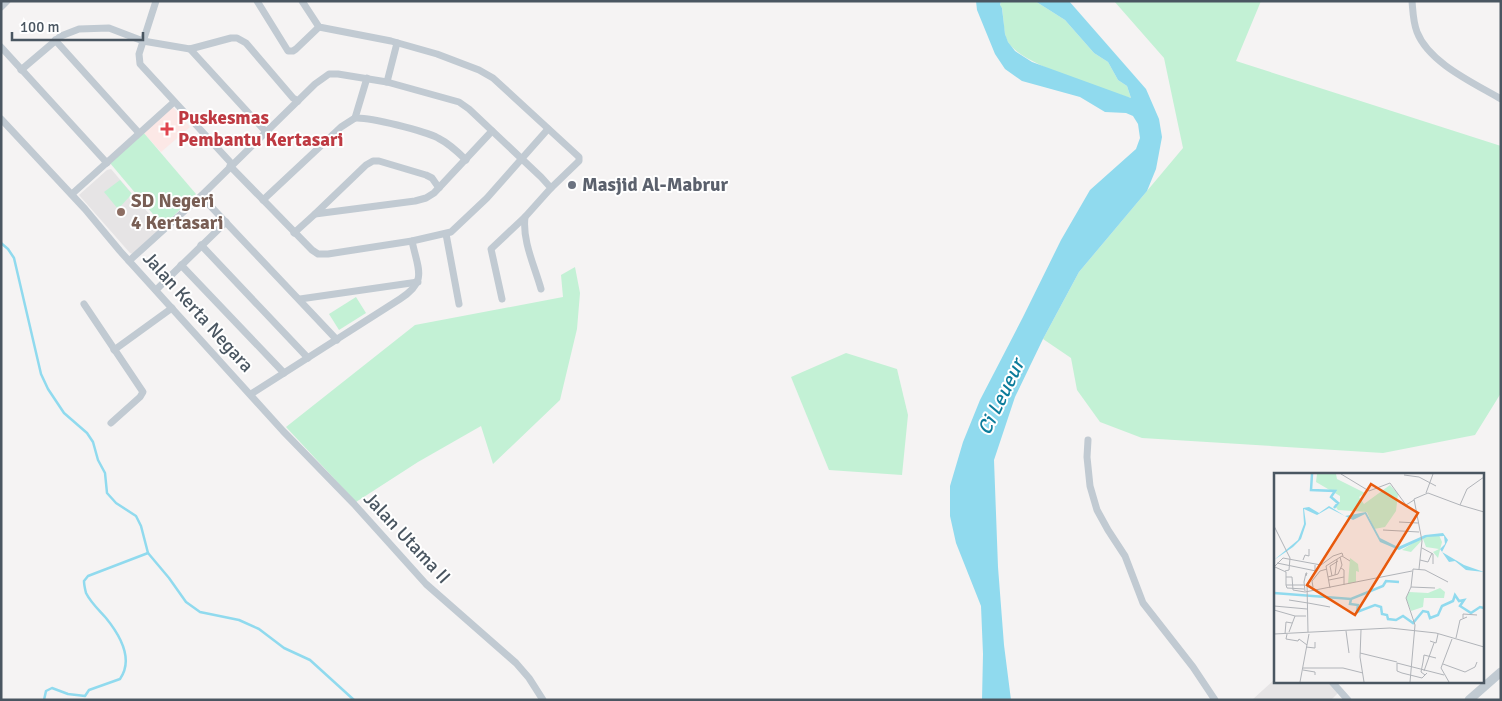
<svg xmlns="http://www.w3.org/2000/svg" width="1502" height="701" viewBox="0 0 1502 701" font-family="Signika,sans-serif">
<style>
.education{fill:#e6e4e5}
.medical{fill:#fce8e6}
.green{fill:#c3f1d5}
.water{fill:#90daee}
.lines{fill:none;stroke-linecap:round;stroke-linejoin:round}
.stream{stroke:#90daee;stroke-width:2.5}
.minor{stroke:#c1cad2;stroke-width:7}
.tertiary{stroke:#c1cad2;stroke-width:9}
.health-dot{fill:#e0444e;stroke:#fff;stroke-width:2}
.worship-dot{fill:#6b7280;stroke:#fff;stroke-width:2}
.education-dot{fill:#8d6e63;stroke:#fff;stroke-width:2}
.labels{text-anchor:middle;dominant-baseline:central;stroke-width:4;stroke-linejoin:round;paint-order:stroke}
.health-label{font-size:19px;font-weight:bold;fill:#be3a42;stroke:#fff;text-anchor:start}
.worship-label{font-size:19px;font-weight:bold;fill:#5b616d;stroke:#fff;text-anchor:start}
.education-label{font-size:19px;font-weight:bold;fill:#785e54;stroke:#fff;text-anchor:start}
.street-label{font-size:19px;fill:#4a5661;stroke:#fff}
.water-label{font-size:20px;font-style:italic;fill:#0c7c9b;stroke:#fff}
.inset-river{fill:none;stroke:#90daee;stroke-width:2.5}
.inset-road{fill:none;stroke:#b1b4b9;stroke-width:1}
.view{fill:#e8590c;fill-opacity:0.15;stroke:#e8590c;stroke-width:2.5}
.inset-edge{fill:none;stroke:#4a5661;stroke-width:2.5}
</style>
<rect width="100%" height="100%" fill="#f5f3f3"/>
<g class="education">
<path d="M111,169l51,60 -29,25 -3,-1 -51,-58 28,-25z"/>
<path d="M1276,678v4h54l9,10 -8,8h-79z"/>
</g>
<path class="medical" d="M172,106l18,21 -29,25 -18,-20z"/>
<g class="green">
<path d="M1001,1h34l30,19 29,33 14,9 10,18 9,6 4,12c-26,-8 -111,-34 -123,-56 -5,-9 -4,-23 -6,-34l-2,-2z"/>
<path d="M1114,1h147l-25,60 265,85v247l-26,42 -92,18 -241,-15 -42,-16 -23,-32 -6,-32 -28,-19 36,-67 104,-124 -19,-90z"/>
<path d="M143,132l53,62 -33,32 -53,-63z"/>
<path d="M120,180l12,14 -14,15 -14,-17z"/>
<path d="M575,267l5,26 -3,36 -17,71 -67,64 -12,-38 -63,36 -62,40 -70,-75 129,-102 148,-28 -2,-22z"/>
<path d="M356,297l10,16 -27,17 -10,-16z"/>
<path d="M846,353l51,16 11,46 -6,60 -73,-5 -38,-93z"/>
</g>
<path class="water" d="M976,1h25l-1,4 2,3 3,26 3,8 7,9 17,11 99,36 -4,-12 -9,-6 -10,-18 -14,-9 -29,-33 -30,-19h34l77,88 13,30 3,18 -6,32 -9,22 -68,81 -36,67 -28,58 -21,63 4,107 6,78 7,55h-29l1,-46 -2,-48 -25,-63 -6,-27v-30l13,-44 17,-42 43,-83 38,-77 29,-50 46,-41 4,-11 -2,-14 -5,-8 -7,-3 -21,-1 -25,-15 -58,-16 -17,-12 -10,-15 -18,-44z"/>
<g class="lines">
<g class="stream">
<path d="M1,243l7,6 6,9 27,116 7,15 16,24 23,20 6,9 5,18 7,13 2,20 9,10 20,13 5,10 7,27 21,25 17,24 14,10 39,8 20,9 25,19 26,12 44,40"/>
<path d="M44,700l2,-9 6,-3 16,6 17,2 4,-6 31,-11c14,-20 -1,-45 -14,-61 -7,-8 -15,-15 -20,-25 -1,-4 -2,-8 -2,-12l4,-5 60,-23"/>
</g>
<g class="minor">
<path d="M156,1l-17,53 1,10 92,100"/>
<path d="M257,1l31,50h5l3,-2 23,-22"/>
<path d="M302,1l17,26 72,14 46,13 42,16 14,8 86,79v4l-28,27"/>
<path d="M1412,1c1,11 1,21 5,31 12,31 57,51 84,67"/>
<path d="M1,7l6,-6"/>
<path d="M55,40l84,93"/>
<path d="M1,47l106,116"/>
<path d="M190,49l76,83"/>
<path d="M21,70l40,-34 18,-7 30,-1 34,13 47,8 41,-11h6l9,5 47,55 5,3"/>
<path d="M387,82l10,-39"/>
<path d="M355,118l12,-40"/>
<path d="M1,119l84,90 35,42 163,180 71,73 72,80 90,79 13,15 14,22"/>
<path d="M230,166l82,84 6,4h10l84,-13 39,-9 36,-34 61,-69"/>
<path d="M72,194l102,-92"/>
<path d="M201,196l136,144"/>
<path d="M263,200l78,-73 14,-9c15,-1 70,13 83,20 10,5 20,14 28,22"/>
<path d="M315,214l51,-49 7,-4h6l47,14 6,3 7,10"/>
<path d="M294,233l21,-19 100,-13 11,-3 8,-5 58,-62"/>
<path d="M446,234l13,70"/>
<path d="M201,245l107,113"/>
<path d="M129,261l72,-65 114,-112 14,-10h9l49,8 72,20 10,7 72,68 10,11 -26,29c-3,24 10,50 16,72"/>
<path d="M181,265l103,108"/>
<path d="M156,290l70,-68"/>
<path d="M300,299l118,-17"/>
<path d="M502,299l-11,-50 34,-32"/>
<path d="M84,304l59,88 -3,5 -29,26"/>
<path d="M114,350l58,-42"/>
<path d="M251,394l149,-95c28,-18 18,-29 12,-58"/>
<path d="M1088,440l-1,17 3,29 7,24 11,20 17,26 18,47 50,64 22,33"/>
<path d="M1332,682l16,18"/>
</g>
<path class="tertiary" d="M1469,700l32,-28"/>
</g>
<path class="health-dot" d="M164.5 121.5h5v5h5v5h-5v5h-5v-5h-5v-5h5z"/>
<circle class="worship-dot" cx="572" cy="185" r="5"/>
<circle class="education-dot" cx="121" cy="212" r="5"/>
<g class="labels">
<g class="health-label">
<text x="178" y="118">Puskesmas<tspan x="178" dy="22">Pembantu Kertasari</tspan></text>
</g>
<g class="worship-label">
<text x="582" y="185">Masjid Al-Mabrur</text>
</g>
<g class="education-label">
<text x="131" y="201">SD Negeri<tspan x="131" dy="22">4 Kertasari</tspan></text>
</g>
<g class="street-label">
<text transform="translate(198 312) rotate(48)">Jalan Kerta Negara</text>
<text transform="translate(407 538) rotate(47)">Jalan Utama II</text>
</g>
<g class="water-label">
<text transform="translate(1001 397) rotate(-64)">Ci Leueur</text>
</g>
</g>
<g transform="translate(1274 473)">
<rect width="210" height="210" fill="#f5f3f3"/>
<path d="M43,1h19l1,5 28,14 -6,4 5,7 26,-19 8,9 -2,17 -11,16 -11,2 -7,-17 -29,-2 -3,-4 5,-4v-6l-24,-14zM158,62h7l3,7 -4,16 -5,-6 6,-3 -13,-2 -3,-8 -12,13 -9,-2 16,-10zM76,85l8,6 1,8 -3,-1v11l-8,2zM166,115l5,4 -1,6h-20l-1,9 -12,4 -5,-13 3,-6 19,1z" fill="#c3f1d5"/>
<path d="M55,33l16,10 21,-4 14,26 18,9 27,-12 18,-2 5,7 -6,12 22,13 20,7 -18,-2 -11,-9 -6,1 -9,-13 5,-5 -1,-8 -17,1 -28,13 -19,-8 -15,-28 -12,6 -24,-12 -12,7 -13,-6 2,15 -5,15 -8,8 -19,13 24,-20 6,-16 -1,-16 6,-1 10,6z" fill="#90daee"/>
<path class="inset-river" d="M38,1l-1,16 24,1 -4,6 7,6 -4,5M0,120l77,6 32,-13 3,-5 13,1M77,126l-1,5 8,1 -1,7 18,-7 6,2 1,7 5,1 1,4 8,1 7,-4 10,7 10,-12 5,1 2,6 8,-3 4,-9 11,-5 2,-6 4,6 5,-1 -4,6 11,7 9,-6 4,1"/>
<path class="inset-road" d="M67,1l28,17 21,-8 16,22 8,-5M130,2l15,2 17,9M152,20l7,-19M186,32l24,7M125,49l19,1M0,53l16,32M109,57l36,2M148,75l11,6v10M29,87l2,-5 4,1v-7M146,87l8,2 4,-9M3,90l39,8M0,94l9,-9 38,7 12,-9 9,-3 1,3M1,94l11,5v13M67,95l3,2v15M145,96l3,-28 -8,-42 14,-6 32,12 7,-16 17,-12M11,98l4,-1 1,-12M61,102l2,-16M58,103l-2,-10 8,-5M12,104h6l1,13 12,2 107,-21M54,104l10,-3 4,-9 -2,-8M55,107l15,-3M12,112h19M12,112l1,3 17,1M39,114l-1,-6 8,-10 7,-2M137,114l24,1M56,115l-4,-22 16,-10 8,5M31,118l-1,-9 2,-9h1l-1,3M15,127l19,3M34,130l22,4M0,133l33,3M0,137l21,6M189,145v-4l14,1M87,157l-1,27 4,25M72,158l3,22M15,159l6,-16h11M34,159l-1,-48 8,-12v-7M0,161l116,-6 46,5 48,14M11,161l1,-12 6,1M13,161l-1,5 12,2 1,-2 8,6M182,165l4,-18 7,-3M156,168l6,2 2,-9M32,174l9,1v-6M86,180l37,9M149,189l1,-7 12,3M149,189l-2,10 4,3M169,191l22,8 10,-5 2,-5M29,195h40l20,5M29,197l12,2v3M150,198l10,-28M153,200l-5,5 -20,-5 -5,-2v-8l47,12M26,209l9,-48M136,209l5,-57 -9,-27 5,-11 2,-18 12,1 23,12M175,209l-8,-14 11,-29"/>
<path class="view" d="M97,11l47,29 -63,102 -48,-30z"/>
<rect width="210" height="210" class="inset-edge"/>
</g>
<rect width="1502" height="701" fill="none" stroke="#4a5661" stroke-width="5"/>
<path d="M12 32v8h131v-8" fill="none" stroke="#4a5661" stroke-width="2.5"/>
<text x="20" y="32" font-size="15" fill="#4a5661" stroke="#ffffff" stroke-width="4" paint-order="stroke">100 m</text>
</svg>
